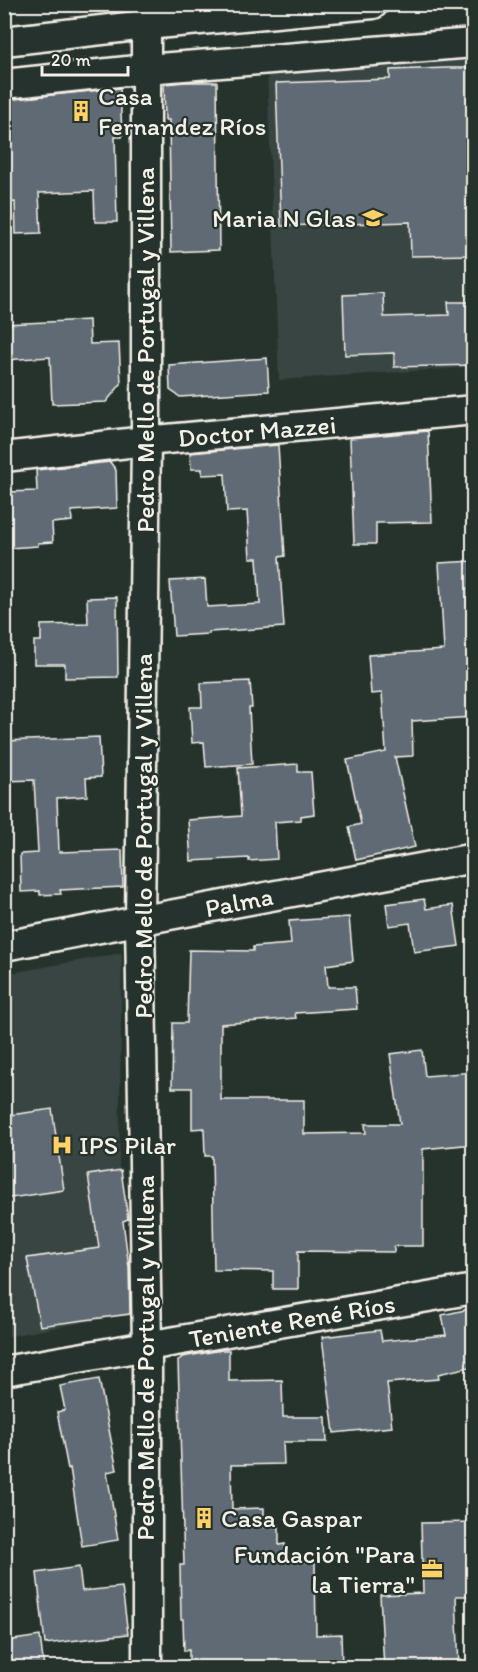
<svg xmlns="http://www.w3.org/2000/svg" width="478" height="1672" viewBox="0 0 478 1672" font-family="Itim,sans-serif">
<style>
.built{fill:#384442}
.building{fill:#616a74;stroke:#f4f1e8;stroke-width:1.5}
.lines{fill:none;stroke-linecap:round;stroke-linejoin:round}
.minor-casing{stroke:#f4f1e8;stroke-width:33}
.minor{stroke:#26332d;stroke-width:28}
.labels{text-anchor:middle;dominant-baseline:central;stroke-width:4.5;stroke-linejoin:round;paint-order:stroke}
.poi-label{font-size:26px;fill:#f4f1e8;stroke:#26332d;text-anchor:start}
.street-label{font-size:26px;fill:#f4f1e8;stroke:#26332d}
</style>
<rect width="100%" height="100%" fill="#26332d"/>
<filter id="ink" filterUnits="userSpaceOnUse"><feTurbulence type="fractalNoise" baseFrequency=".0167" numOctaves="2"/><feDisplacementMap in="SourceGraphic" scale="12" xChannelSelector="R" yChannelSelector="G"/><feConvolveMatrix kernelMatrix="1 2 1 2 8 2 1 2 1" color-interpolation-filters="sRGB"/></filter>
<g filter="url(#ink)">
<g class="built">
<path d="M473,60v307l-194,13 -12,-311z"/>
<path d="M122,953l-5,363 -112,21v-363z"/>
</g>
<g class="building">
<path d="M447,68h27v187l-63,1 -1,-34 -129,4 -5,-143 114,-4v-9z"/>
<path d="M185,82h32l2,168 -48,2 -2,-132h-4l-1,-36z"/>
<path d="M120,88l2,49h-7l2,85h-22l-1,-31 -55,2 2,40 -25,1 -1,-32 -11,1v-103z"/>
<path d="M383,293l1,24 65,-2 -1,-13h26v63l-80,2v-14l-49,2 -2,-60z"/>
<path d="M89,320l1,24 29,-1 2,41 -15,18 -54,2 -2,-47 -46,3v-36z"/>
<path d="M267,358l2,33 -89,6 -10,-7 -1,-25z"/>
<path d="M428,431l4,91 -56,1v21h-22l-4,-106z"/>
<path d="M278,445l7,111 -6,1 5,70 -75,5v2l-35,2 -4,-55 35,-2 2,28 53,-3 -3,-46h-7l-3,-47 -20,1 -2,-38 -23,1v-6h-11l-1,-16z"/>
<path d="M110,462l6,8 1,38 -46,3 1,10 -20,2 1,19 -15,1v3l-29,2 -3,-56 31,-1 -1,-21z"/>
<path d="M474,561v156l-62,4 1,35 -18,1 20,90 -59,13 -7,-33 12,-3 -14,-64 39,-8 -4,-59 -11,1 -3,-39 76,-5 -5,-87z"/>
<path d="M117,597l1,80 -53,1v-14h-31v-23h7v-16l47,-1 -1,-26z"/>
<path d="M250,681l2,27h-3l3,56 -46,3 -2,-25 -12,1 -2,-36h12l-1,-24z"/>
<path d="M99,737l2,40 -15,1 1,18 -30,2 2,54 63,-2 1,37 -63,3 1,4 -21,1v-4l-19,1 -1,-38 18,-1 -4,-73 -30,1v-40z"/>
<path d="M298,764v8h13l3,42 -13,2v4l-26,2 2,37 -28,2v-3l-58,3 -3,-41 53,-4 -3,-48z"/>
<path d="M424,899l2,10 27,-4 6,41 -45,6 -4,-29 -21,3 -3,-22z"/>
<path d="M349,917l4,44 -27,4 2,22h27l2,22 -62,4 1,5 -75,6v76h83v34l62,-1 -1,-9h35l-10,-70 32,-4 3,26 49,-4v72l-51,5v97h-29v6l-96,-1v38h-25v-18l-59,-1 -2,-114h-7l-1,-28 -12,1v-41h-20l1,-65h14l2,-73 64,1v-4l38,-3 -2,-23z"/>
<path d="M52,1109l12,81 -60,9v-83z"/>
<path d="M121,1170l7,49 -5,2 6,46 1,47 -90,12 -13,-68 72,-10 -11,-73z"/>
<path d="M474,1308v58l-36,8 1,5 -52,4 5,44 -58,6 -12,-96 58,-7 2,11 64,-6 -4,-20z"/>
<path d="M222,1350h7v31l53,-1 1,37h43l1,25h-44l1,22 -53,1 1,44 32,-1v19h15v18l6,-1 1,18h29l1,73 25,-1 1,34h-153v-18l-5,1 -1,-32h-2l-1,-54h4l-6,-204 4,-4z"/>
<path d="M99,1379l18,91 -10,2 11,68 -36,6 -12,-78 -2,1 -11,-57 8,-2 -5,-24z"/>
<path d="M474,1522v74h-18l3,72h-75l-4,-73 43,-2 -2,-70z"/>
<path d="M79,1567l3,24 40,-4 6,47 -83,10 -8,-71z"/>
<path d="M40,1636l4,32h-34l-3,-27z"/>
</g>
<g class="lines">
<defs>
<g id="minor">
<path d="M146,4v437l-6,480 7,425v322"/>
<path d="M4,41l142,-16 227,-21"/>
<path d="M4,84l142,-15 328,-26"/>
<path d="M4,457l142,-16 328,-31"/>
<path d="M4,946l470,-88"/>
<path d="M4,1371l470,-82"/>
</g>
</defs>
<use href="#minor" class="minor-casing"/>
<use href="#minor" class="minor"/>
</g>
</g>
<defs>
<symbol id="building-bare" viewBox="-9 -9 18 18"><path d="M-4-6H4V6H1V3H-1V6H-4ZM-2.5-4.3h1.7v1.8h-1.7ZM.8-4.3h1.7v1.8H.8ZM-2.5-1h1.7V.8h-1.7ZM.8-1h1.7V.8H.8Z" fill="#ffd166" stroke="#26332d" stroke-width="2.5" paint-order="stroke"/></symbol>
<symbol id="school-bare" viewBox="-9 -9 18 18"><path d="M0-5L7-2L0 1L-7-2ZM-4 1L0 2.5L4 1V4Q0 6-4 4Z" fill="#ffd166" stroke="#26332d" stroke-width="2.5" paint-order="stroke"/></symbol>
<symbol id="hospital-bare" viewBox="-9 -9 18 18"><path d="M-5-5h3v3.5h4V-5h3V5h-3V1.5h-4V5h-3Z" fill="#ffd166" stroke="#26332d" stroke-width="2.5" paint-order="stroke"/></symbol>
<symbol id="office-bare" viewBox="-9 -9 18 18"><path d="M-6-3h4V-5.5h4V-3h4V5H-6ZM-1-4.5V-3h2v-1.5ZM-6 0V1H6V0Z" fill="#ffd166" stroke="#26332d" stroke-width="2.5" paint-order="stroke"/></symbol>
</defs>
<g fill-rule="evenodd">
<use href="#building-bare" x="66" y="96" width="30" height="30"/>
<use href="#school-bare" x="358" y="203" width="30" height="30"/>
<use href="#hospital-bare" x="47" y="1130" width="30" height="30"/>
<use href="#building-bare" x="189" y="1503" width="30" height="30"/>
<use href="#office-bare" x="417" y="1554" width="30" height="30"/>
</g>
<g class="labels">
<g class="poi-label">
<text x="98" y="96">Casa<tspan x="98" dy="30">Fernandez Ríos</tspan></text>
<text x="356" y="218" text-anchor="end">Maria N Glas</text>
<text x="79" y="1145">IPS Pilar</text>
<text x="221" y="1518">Casa Gaspar</text>
<text x="415" y="1554" text-anchor="end">Fundación "Para<tspan x="415" dy="30">la Tierra"</tspan></text>
</g>
<g class="street-label">
<text transform="translate(145 350) rotate(-90)">Pedro Mello de Portugal y Villena</text>
<text transform="translate(257 431) rotate(-5)">Doctor Mazzei</text>
<text transform="translate(143 836) rotate(-90)">Pedro Mello de Portugal y Villena</text>
<text transform="translate(239 902) rotate(-11)">Palma</text>
<text transform="translate(292 1321) rotate(-10)">Teniente René Ríos</text>
<text transform="translate(145 1358) rotate(-90)">Pedro Mello de Portugal y Villena</text>
</g>
</g>
<rect width="478" height="1672" fill="none" stroke="#26332d" stroke-width="24"/>
<rect x="12" y="12" width="454" height="1648" fill="none" stroke="#f4f1e8" stroke-width="2" filter="url(#ink)"/>
<path d="M42 66v9h86v-9" fill="none" stroke="#f4f1e8" stroke-width="3"/>
<text x="51" y="66" font-size="18" fill="#f4f1e8" stroke="#26332d" stroke-width="4.5" paint-order="stroke">20 m</text>
</svg>
